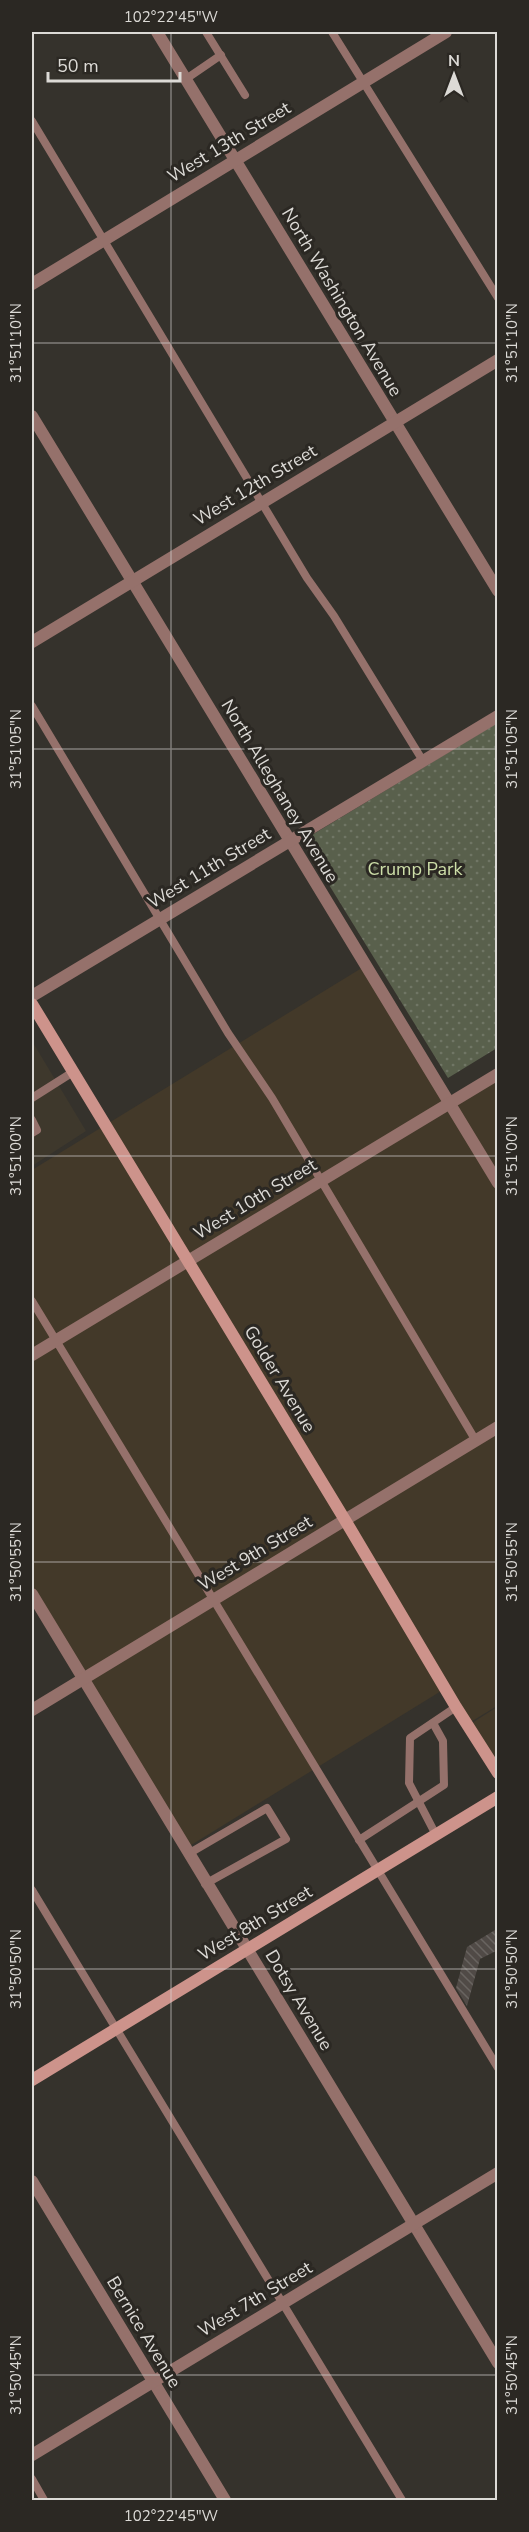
<svg xmlns="http://www.w3.org/2000/svg" width="529" height="2532" viewBox="0 0 529 2532" font-family="'Nunito Sans',sans-serif">
<style>
.commercial{fill:#433929}
.built{fill:#3e382c}
.park{fill:url(#park-dots)}
.building{fill:url(#building-back-hatch)}
.lines{fill:none;stroke-linecap:round;stroke-linejoin:round}
.service{stroke:#95716b;stroke-width:8}
.minor{stroke:#95716b;stroke-width:12}
.tertiary{stroke:#95716b;stroke-width:12}
.secondary{stroke:#cd938b;stroke-width:12}
.ticks{fill:none;stroke:#dcdad6;stroke-width:1.5;stroke-opacity:0.45}
.labels{text-anchor:middle;dominant-baseline:central;stroke-width:6;stroke-linejoin:round;paint-order:stroke}
.street-label{font-size:18px;fill:#dcdad6;stroke:#2b2823}
.park-label{font-size:18px;fill:#cddea8;stroke:#2b2823}
.neatline{fill:none;stroke:#dcdad6;stroke-width:2}
.ticks-label{font-size:15px;text-anchor:middle;fill:#dcdad6}
</style>
<defs>
<pattern id="park-dots" width="8" height="8" patternUnits="userSpaceOnUse" patternTransform="scale(1.5)"><rect width="8" height="8" fill="#59604c"/><path d="M2 2h.1M6 6h.1" fill="none" stroke="#707665" stroke-width="1.8" stroke-linecap="round"/></pattern>
<pattern id="building-back-hatch" width="6" height="6" patternUnits="userSpaceOnUse" patternTransform="scale(1.5)"><rect width="6" height="6" fill="#504a46"/><path d="M-1 5l2 2M0 0l6 6M5-1l2 2" fill="none" stroke="#696460"/></pattern>
</defs>
<rect width="100%" height="100%" fill="#35322c"/>
<g class="commercial">
<path d="M365,966l84,137 48,-29v632l-28,17 -23,-35 -258,159 -156,-256v-421z"/>
<path d="M497,1707v65l-28,-47z"/>
</g>
<path class="built" d="M32,1041l54,90 -54,35z"/>
<path class="park" d="M497,723v325l-49,30 -146,-237z"/>
<path class="building" d="M495,1930l3,4v22l-2,-5 -16,8 -13,47 -11,-18 11,-41z"/>
<g class="lines">
<g class="service">
<path d="M206,32l39,63"/>
<path d="M332,32l166,266"/>
<path d="M186,79l35,-24"/>
<path d="M32,121l275,457 27,38 89,145"/>
<path d="M32,706l196,327 44,65 204,343"/>
<path d="M32,1098l41,-26"/>
<path d="M32,1120l5,10 -5,3"/>
<path d="M32,1301l466,767"/>
<path d="M436,1835l-27,-52 1,-45 46,-31"/>
<path d="M359,1840l85,-55 -1,-44 -10,-18"/>
<path d="M188,1854l79,-46 19,31 -81,45"/>
<path d="M32,1890l370,610"/>
<path d="M32,2479l12,21"/>
</g>
<g class="minor">
<path d="M157,32l341,559"/>
<path d="M32,284l414,-252"/>
<path d="M32,416l466,767"/>
<path d="M32,642l466,-282"/>
<path d="M32,996l466,-280"/>
<path d="M32,1594l466,769"/>
<path d="M32,1710l466,-283"/>
<path d="M32,2181l193,319"/>
</g>
<g class="tertiary">
<path d="M32,1355l466,-281"/>
<path d="M32,2455l466,-282"/>
</g>
<g class="secondary">
<path d="M32,1004l313,516 111,187 42,66"/>
<path d="M32,2080l466,-283"/>
</g>
</g>
<path class="ticks" d="M171,32v2468M32,343h466M32,749h466M32,1156h466M32,1562h466M32,1969h466M32,2375h466"/>
<g class="labels">
<g class="street-label">
<text transform="translate(229 142) rotate(-31)">West 13th Street</text>
<text transform="translate(342 302) rotate(59)">North Washington Avenue</text>
<text transform="translate(255 485) rotate(-31)">West 12th Street</text>
<text transform="translate(280 791) rotate(59)">North Alleghaney Avenue</text>
<text transform="translate(209 868) rotate(-31)">West 11th Street</text>
<text transform="translate(255 1199) rotate(-31)">West 10th Street</text>
<text transform="translate(280 1379) rotate(59)">Golder Avenue</text>
<text transform="translate(255 1553) rotate(-31)">West 9th Street</text>
<text transform="translate(255 1923) rotate(-31)">West 8th Street</text>
<text transform="translate(299 2000) rotate(59)">Dotsy Avenue</text>
<text transform="translate(255 2299) rotate(-31)">West 7th Street</text>
<text transform="translate(144 2332) rotate(59)">Bernice Avenue</text>
</g>
<g class="park-label">
<text x="415" y="869">Crump Park</text>
</g>
</g>
<rect width="529" height="2532" fill="none" stroke="#2b2823" stroke-width="66"/>
<g transform="translate(454 75)" stroke="#2b2823" stroke-width="4.5" paint-order="stroke">
<path d="M0-4.5L10 22L0 15L-10 22Z" fill="#dcdad6"/>
<text y="-9" font-size="16" font-weight="bold" text-anchor="middle" fill="#dcdad6">N</text>
</g>
<path d="M48 72v9h132v-9" fill="none" stroke="#dcdad6" stroke-width="3"/>
<text x="57" y="72" font-size="18" fill="#dcdad6" stroke="#2b2823" stroke-width="4.5" paint-order="stroke">50 m</text>
<rect x="33" y="33" width="463" height="2466" class="neatline"/>
<g class="ticks-label">
<text x="171" y="22">102°22'45"W</text>
<text transform="translate(16 343) rotate(-90)" y="5">31°51'10"N</text>
<text transform="translate(512 343) rotate(-90)" y="5">31°51'10"N</text>
<text transform="translate(16 749) rotate(-90)" y="5">31°51'05"N</text>
<text transform="translate(512 749) rotate(-90)" y="5">31°51'05"N</text>
<text transform="translate(16 1156) rotate(-90)" y="5">31°51'00"N</text>
<text transform="translate(512 1156) rotate(-90)" y="5">31°51'00"N</text>
<text transform="translate(16 1562) rotate(-90)" y="5">31°50'55"N</text>
<text transform="translate(512 1562) rotate(-90)" y="5">31°50'55"N</text>
<text transform="translate(16 1969) rotate(-90)" y="5">31°50'50"N</text>
<text transform="translate(512 1969) rotate(-90)" y="5">31°50'50"N</text>
<text transform="translate(16 2375) rotate(-90)" y="5">31°50'45"N</text>
<text transform="translate(512 2375) rotate(-90)" y="5">31°50'45"N</text>
<text x="171" y="2521">102°22'45"W</text>
</g>
</svg>
